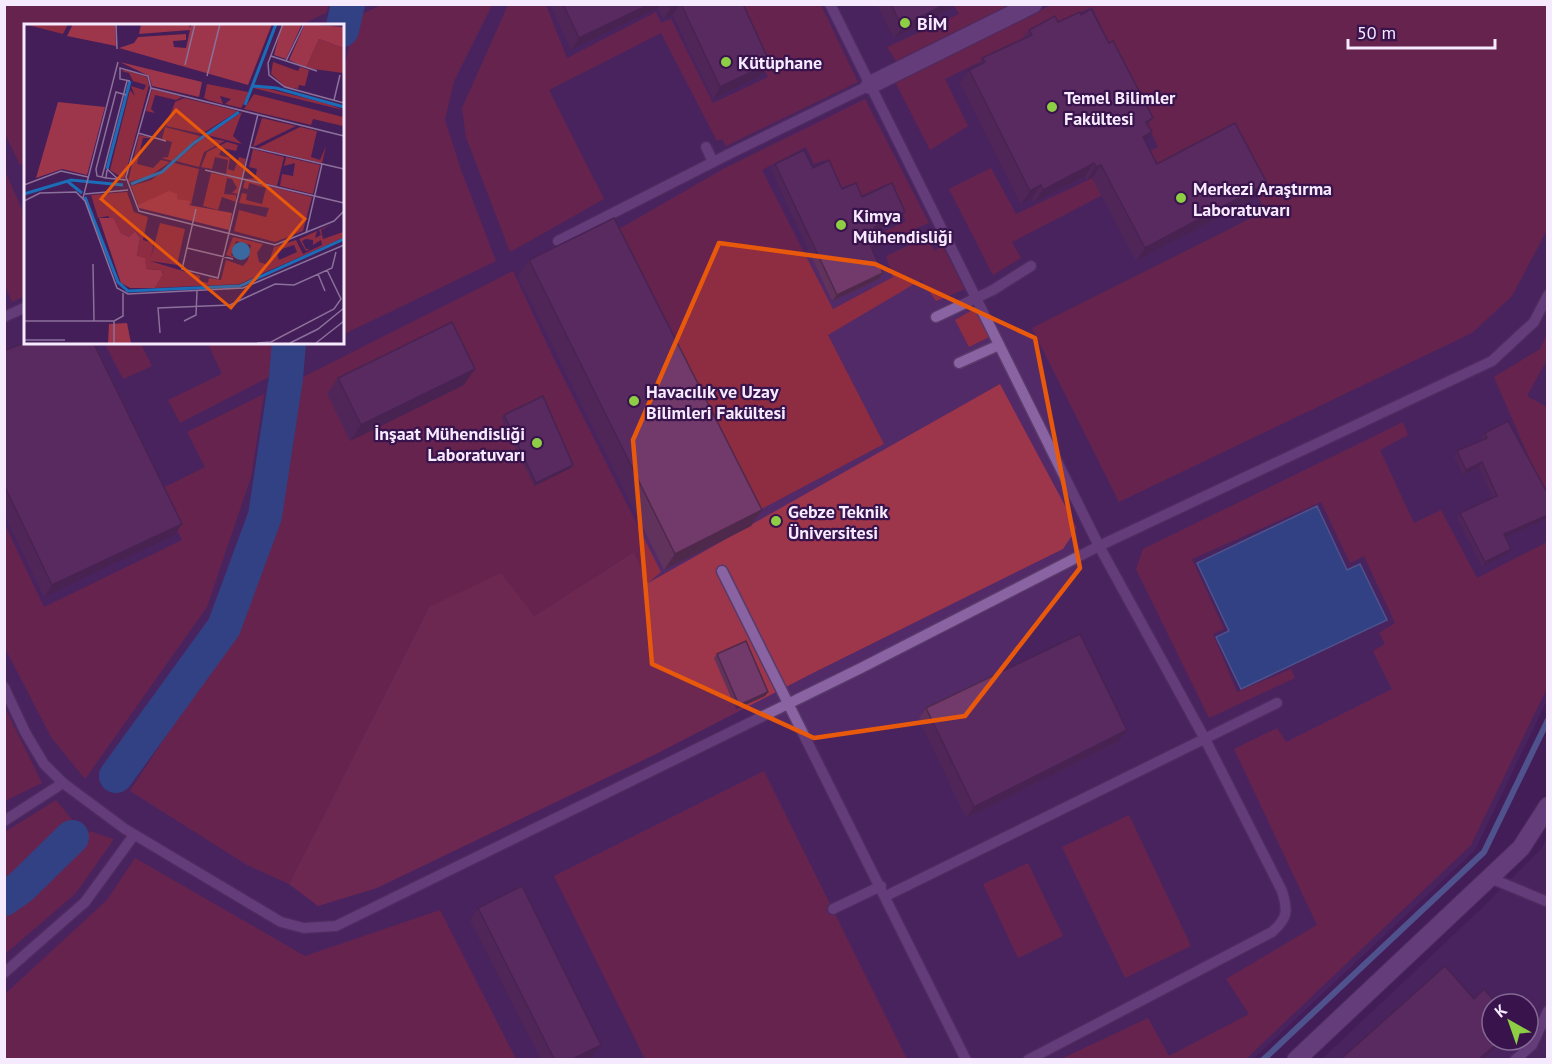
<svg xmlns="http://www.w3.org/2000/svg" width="1552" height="1064" viewBox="0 0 1552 1064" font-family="'PT Sans',sans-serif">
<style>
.built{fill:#512a67;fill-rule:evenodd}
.green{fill:#8e2c41}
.forest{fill:#9d354b}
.water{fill:#1b6db8;stroke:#5d92cd;stroke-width:1.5}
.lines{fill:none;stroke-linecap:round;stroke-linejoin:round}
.stream{stroke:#5d92cd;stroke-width:6}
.river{stroke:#1b6db8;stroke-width:34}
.lane-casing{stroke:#5a3a6a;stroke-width:13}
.street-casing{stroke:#5a3a6a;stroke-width:20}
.lane{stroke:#8963a2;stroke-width:10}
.street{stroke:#8963a2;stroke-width:18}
.wall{fill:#61325c}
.shaded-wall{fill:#4f294b}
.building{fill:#713a6b;stroke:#4f294b;stroke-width:1.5}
.marked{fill:none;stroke:#e8590c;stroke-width:4.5;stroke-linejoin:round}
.poi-dot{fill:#8dce44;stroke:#38134c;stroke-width:2}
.labels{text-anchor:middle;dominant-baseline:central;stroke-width:4.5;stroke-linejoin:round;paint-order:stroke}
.poi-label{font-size:18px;font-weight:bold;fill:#f6eaff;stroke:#38134c;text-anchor:start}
.inset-river{fill:none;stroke:#1b6db8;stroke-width:3}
.inset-road{fill:none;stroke:#8b709b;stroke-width:1.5}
.view{fill:#e8590c;fill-opacity:0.15;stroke:#e8590c;stroke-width:3}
.inset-edge{fill:none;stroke:#f6eaff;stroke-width:3}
</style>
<rect width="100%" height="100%" fill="#431e58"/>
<g class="built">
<path d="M5,5h1542v695l-72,150 -222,209 -1248,1zM26,26h316v316h-316z"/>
<path d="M1547,837v222l-226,1 160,-151 61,-61zM1492,1004h36v36h-36z"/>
</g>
<g class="green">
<path d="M5,4h324v1l-3,8 -25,12 -275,1v136l-6,3 -15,-31z"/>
<path d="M381,5h111l-38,76 -9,39 16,50 35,91 -154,74v-258l14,-60z"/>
<path d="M508,5h38l21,53 89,-46 5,11 10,-4 42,84 55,-26 -34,-72h87l37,77 -132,64 -4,-7 -5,2 -56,-108 -112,57 55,109 -94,53 -44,-115 -4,-29z"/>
<path d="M954,5h59l-115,59 -11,-17 72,-33z"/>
<path d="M1051,5h496v225l-35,66 -40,37 -353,169 -87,-174 233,-117 -39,-80 -214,111 9,16 -28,17 -44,-86 42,-21 25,46 142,-67 -66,-140 -147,72 23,47 -38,24 -36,-70z"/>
<path d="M865,99l64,124 -48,21 -6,-8 31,-15 -19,-37 -28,13 -7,-13 -13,4 -14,-28 -11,4 -8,-17 -44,23 71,139 60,-32 -7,-21 41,-19 7,14 8,-6 23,44 -29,12 -15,-21 -93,55 56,109 -130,69 -135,-284 104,-60z"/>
<path d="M5,171l20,45v80l-13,6 -7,-16z"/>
<path d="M513,271l40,86 108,215 -13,11 -14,-31 -100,64 -105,-9 -140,277 -42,-19 -117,-74 107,-164 39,-121 21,-126z"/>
<path d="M974,309l15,28 -20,10 -14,-27z"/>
<path d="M1547,334v26l-20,36 20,11v92l-53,-122 46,-28z"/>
<path d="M104,342h36l12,24 -29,13z"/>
<path d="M207,342h66l-4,35 -89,46 -12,-23 54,-26z"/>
<path d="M264,394l-13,83 -44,130 -122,172 -34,-42 -46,-89v-123l39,82 138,-67 -25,-49 48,-24 -18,-35z"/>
<path d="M1403,422l5,13 -28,15 34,73 27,-13 36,68 70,-36v146l-76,157 -225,214h-185l87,-41 21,38 80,-42 -23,-35 91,-54 -83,-176 43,-21 9,14 106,-53 -19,-38 12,-7 -6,-11 16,-10 -31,-67 -14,7 -29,-61 -129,57 32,70 -11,5 24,58 54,-23 4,9 -86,40 -73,-149 7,-20z"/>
<path d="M4,706l38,77 -37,18h-1z"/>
<path d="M764,771l143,288h-262l-91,-183z"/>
<path d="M56,800l17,21 -56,57 -12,9v-55z"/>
<path d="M1129,815l62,131 -66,32 -63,-131z"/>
<path d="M89,831l25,8 -38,54 -71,61v-47l55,-39z"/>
<path d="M135,858l170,98 135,-46 76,149h-511v-65l102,-94z"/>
<path d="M1028,863l35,73 -45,22 -35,-74z"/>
</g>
<path class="forest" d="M1000,384l77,144 -14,21 -248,123 -159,82 -279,134 -59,18 -29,-22 140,-277 72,-34 33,43 100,-64 14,31z"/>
<path class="water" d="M1317,506l30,64 13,-6 27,56 -146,69 -25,-52 13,-6 -32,-68z"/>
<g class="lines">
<path class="stream" d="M1263,1060l221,-208 64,-132"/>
<g class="river">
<path d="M342,30l6,-26"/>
<path d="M116,776l108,-149 41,-111 21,-138 3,-36"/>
<path d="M4,899l17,-12 51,-50"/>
</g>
<defs>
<g id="lane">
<path d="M830,4l269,542 106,193 77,152c6,20 6,27 -10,41l-244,128"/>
<path d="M706,147l7,15"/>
<path d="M558,241l171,-87 141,-69"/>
<path d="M4,317l22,-10"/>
<path d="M936,317l57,-27 38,-24"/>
<path d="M959,363l40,-18"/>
<path d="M722,571l244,489"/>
<path d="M4,687l21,45 19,32 19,19 62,46 156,93 23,6 32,-2 525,-258 238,-122 393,-185 42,-39 14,-27"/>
<path d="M4,821l59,-38"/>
<path d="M1490,878l58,24"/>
<path d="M886,896l391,-193"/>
<path d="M833,909l48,-23"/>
<path d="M4,973l81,-71 49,-67"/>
<path d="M1515,1060l17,-15 16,-34"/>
</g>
<g id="street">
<path d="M870,85l163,-81"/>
<path d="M1296,1060l225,-212 27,-42"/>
</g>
</defs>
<use href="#lane" class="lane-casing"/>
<use href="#street" class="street-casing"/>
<use href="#lane" class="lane"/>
<use href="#street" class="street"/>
</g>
<g class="wall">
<path d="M550,4h193l19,71 -49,24 -40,-84 -10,4 -5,-11 -87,42z"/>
<path d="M877,4h77l-3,5 -57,29z"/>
<path d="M1081,15l28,28 44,75 -5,7 4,7 -7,10 12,22 101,32 -122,65 -44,-83 -5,2 -2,-4 -51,26 -2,-4 -11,6 -61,-121 9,-13 7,-3 6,-9 40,-19 7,-9 29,-8z"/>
<path d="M775,164l38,4 29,21 63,23 -4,6 -26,12 2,18 -5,2 11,23 -4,6 -47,22 -61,-132z"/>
<path d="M529,260l233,250 -11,16 -87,44 -146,-294z"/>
<path d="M4,351l178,173 -8,11 -130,62 -40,-84z"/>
<path d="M338,378l126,7 -114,56 -23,-47z"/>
<path d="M504,415l67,53 -37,18 -33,-68z"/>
<path d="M1508,421l-3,116 6,12 -3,4 -26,14 -25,-49 3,-5 33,-15 -14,-31 -16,8 -9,-19 3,-5 26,-11 -2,-3 4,-4z"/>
<path d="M717,654l51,38 -3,4 -29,13 -22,-51z"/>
<path d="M926,708l193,33 -153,77 -47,-99z"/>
<path d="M478,908l115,148 -6,3h-46l-71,-139z"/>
</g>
<g class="shaded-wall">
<path d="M650,4h10l-2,4 -87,42 8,-12z"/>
<path d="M679,4h1l-7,11 -10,4 8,-11z"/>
<path d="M945,4h9l-3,5 -57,29 8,-11z"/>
<path d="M770,63l-8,12 -49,24 7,-12z"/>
<path d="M1152,132l-9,13v-8z"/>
<path d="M1094,163l-9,13 -51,26 9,-12z"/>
<path d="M1101,165l-9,13 -5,2 9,-13z"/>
<path d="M1267,183l-9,13 -122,65 9,-13z"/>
<path d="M1041,185l-9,13 -11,6 9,-13z"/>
<path d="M905,212l-4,6 -31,15 4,-6z"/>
<path d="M881,243l-4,5 -10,5 4,-6z"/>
<path d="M883,273l-4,6 -47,22 5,-6z"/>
<path d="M475,369l-11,16 -114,56 11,-16z"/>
<path d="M1482,462l-3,5 -16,8 3,-5z"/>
<path d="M573,465l-2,3 -37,18 2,-3z"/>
<path d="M762,510l-11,16 -87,44 11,-16z"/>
<path d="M1548,515v3l-47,21 3,-5z"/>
<path d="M182,524l-8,11 -130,62 8,-12z"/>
<path d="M1511,549l-3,4 -26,14 3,-5z"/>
<path d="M768,692l-3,4 -29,13 3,-4z"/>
<path d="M1127,730l-8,11 -153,77 8,-11z"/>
<path d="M1501,1040h3l-21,19h-4z"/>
<path d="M601,1045l-8,11 -6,3h-14z"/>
</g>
<g class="building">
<path d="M563,4h87l-71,34z"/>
<path d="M669,4h10l-8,4z"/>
<path d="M681,4h62l27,59 -50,24z"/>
<path d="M891,4h54l-43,23z"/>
<path d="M1091,9l18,34 4,-2 40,77 -7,4 6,10 -9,5 14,27 78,-41 32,60 -122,65 -44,-83 -5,2 -2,-4 -51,27 -2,-5 -11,6 -61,-121 16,-8 -3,-4 50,-23 -3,-5 26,-14 3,6 22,-10 1,3z"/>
<path d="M804,150l9,18 16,-8 13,29 14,-6 6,14 30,-14 13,29 -31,15 7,16 -10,4 12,26 -46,22 -62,-131z"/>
<path d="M614,218l148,292 -87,44 -146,-294z"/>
<path d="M452,322l23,47 -114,56 -23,-47z"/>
<path d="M26,342h67l89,182 -130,61 -48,-100v-134z"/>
<path d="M543,396l30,69 -37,18 -32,-68z"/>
<path d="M1508,421l40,73v21l-44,19 7,15 -26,13 -25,-49 37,-17 -15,-34 -16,8 -9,-19 30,-13 -2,-5z"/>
<path d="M1080,634l47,96 -153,77 -48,-99z"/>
<path d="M746,641l22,51 -29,13 -22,-51z"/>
<path d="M522,886l79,159 -28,14h-19l-76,-151z"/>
<path d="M1445,966l29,33 10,-10 13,15h-5v36h9l-22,19h-138z"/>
</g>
<path d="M0 0H1552V1064H0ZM719,243l156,21 160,74 45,230 -115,148 -151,22 -162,-74 -19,-224z" fill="#431e58" fill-opacity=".55" fill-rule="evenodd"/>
<path class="marked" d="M719,243l156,21 160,74 45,230 -115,148 -151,22 -162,-74 -19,-224z"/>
<g class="poi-dot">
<circle cx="905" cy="23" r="6"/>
<circle cx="726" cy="62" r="6"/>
<circle cx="1052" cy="107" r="6"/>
<circle cx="1181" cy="198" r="6"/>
<circle cx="841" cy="225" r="6"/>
<circle cx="634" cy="401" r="6"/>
<circle cx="537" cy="443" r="6"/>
<circle cx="776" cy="521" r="6"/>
</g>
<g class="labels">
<g class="poi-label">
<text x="917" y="23">BİM</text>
<text x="738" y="62">Kütüphane</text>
<text x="1064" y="97">Temel Bilimler<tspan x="1064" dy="21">Fakültesi</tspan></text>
<text x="1193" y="188">Merkezi Araştırma<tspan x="1193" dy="21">Laboratuvarı</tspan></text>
<text x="853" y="215">Kimya<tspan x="853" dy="21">Mühendisliği</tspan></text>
<text x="646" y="391">Havacılık ve Uzay<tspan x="646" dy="21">Bilimleri Fakültesi</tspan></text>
<text x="525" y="433" text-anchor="end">İnşaat Mühendisliği<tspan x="525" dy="21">Laboratuvarı</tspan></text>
<text x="788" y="511">Gebze Teknik<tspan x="788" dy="21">Üniversitesi</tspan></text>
</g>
</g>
<g transform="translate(24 24)">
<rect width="320" height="320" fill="#431e58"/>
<path d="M0,0h44l-5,10zM295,15l24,9v25l-37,-5zM249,38l25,9 2,-4 9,3 -4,16 -6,-1 -1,4 -12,-2 -15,-13zM101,46l22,7 2,8 -25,94 -14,-9 20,-80 5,6 -4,-10 13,4 2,-5 -13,-4 -4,-8 -8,-2zM183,60l41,8v4l-7,12 -16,-4 6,-5 -11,-3 3,8 -15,-4 -4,-2zM233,62l72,18 14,6 -90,-22zM128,65l30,8 -6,3 -21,-5 -4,14 4,4 -9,-2zM230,70l89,23v9l-30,-7 -2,6 -67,-16zM160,74l54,13 -36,23 -36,-8 9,-24zM218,88l-9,24 9,8 -35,-9zM238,94l34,8 -43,21zM141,103l35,9 -28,25 -11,-3 7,-1 4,-15 -10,-3zM276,103l17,4 -6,26 9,3 6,-14 -4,17 -64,-15zM115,111l15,3h-11l-6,26 16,4 8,-8 9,2 -20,14 -22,6zM180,113l21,4 -21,11 -5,15 -23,-6zM203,118l11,3 -2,6 -14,-3 -3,7 11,3 -2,11 6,2 5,-14 7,2 -4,19 -16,-4 2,-14 -13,-3 -3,12 -11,-2 6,-15zM229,125l31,8 -7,29 -31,-7 9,-1 2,-9 -8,-2zM262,133l34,8 -7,29 -33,-8 2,-12 11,2 2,-13 -11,3zM150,139l25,6 -8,36 -14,-6 -39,6 -7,-19 20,-6zM187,149l30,6 -3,15 -6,-1 5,-5 -5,-9 -5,-1 -3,16 12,1v7l-14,-5 -4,13 -15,-4zM221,156l67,17 -9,34 -28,11 -41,-11 5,-21 27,7 3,-9 -30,-5 3,-10 5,1 -1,6 16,4 4,-16 -17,-5 -1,6 -5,-1zM103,168l7,20 14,5 -5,23 11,3 -3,15 9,-35 25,6 -8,36 -27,-4 50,15 -1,5 9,2 1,-5 12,2 5,-20 17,6 5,-6 3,-15 -15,-4 -5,14 5,3 -10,-3 7,-18 30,7 -6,9 2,9 9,3 6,-18 22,-7 7,14 19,-9 -1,-5 -8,5v-5l-7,-1 -4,2 4,8h4l-4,2 -7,-12 18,-8 -2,7 6,-3 -2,-5 13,-6 -11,6 2,9 20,-7v6l-104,46 -84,4 8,-15 -2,-3 -15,-1 -9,-13 3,-18 -5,-7 -6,6 -8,-4 -13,-17 -10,2 -7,-23zM270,221l3,7 -18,8 -3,-9z" fill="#8e2c41" fill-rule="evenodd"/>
<path d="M49,0h42l1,22 -49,-10zM117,0h48l1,4 2,-4h80l-24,61 -129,-37 15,-5 4,-6 48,-3v6l-13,1 1,6 12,1 4,-18 -51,4zM258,0h20l-16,35 -12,-4zM281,0l38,3v21l-24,-9 -13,29 -17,-8zM96,38l82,20 -3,15 -47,-11 -3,-10zM34,78l47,5 -18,68 -25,-6 -26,9zM145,167l8,3v5l13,2 -1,4 43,8 -3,17 -90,-22 -1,-3zM75,194h14l8,15 8,4 6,-6 5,7 -3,18 8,2 1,11 15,1 2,4 -8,14h-25l-9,-5zM103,299l4,20h-23l1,-19z" fill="#9d354b"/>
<path d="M208 227a9 9 0 1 1 18 0a9 9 0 1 1-18 0Z" fill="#1b6db8"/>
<path class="inset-river" d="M229,62l23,2 68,19M221,81l31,-81M83,145l23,-88M43,157l15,12M107,160l31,-12 32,-29 45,-31M0,170l47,-14 52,5M61,173l33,85 10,9 112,-5 104,-47"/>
<path class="inset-road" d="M92,0l1,25M259,0l-15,39 1,12 16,12 59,16M247,32l46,15M262,37l18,-37M161,41l10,-41M183,52l13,-52M106,57l-10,-2v-11l28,8 3,12M310,76l6,-25M114,109l28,8M320,112l-193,-48 -25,89 13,34 136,34 59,-24 10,-10M226,123l94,22M83,145l11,10 8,1M83,146l-1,8 11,1M181,146l139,33M78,153l25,-96M82,154l-9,-2 -1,-7 20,-77 10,3M0,161l37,-14 27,6M61,170l43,-4M59,174l35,-136M0,177l16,-8 36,-1 9,9 32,87 11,6 115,-6 101,-43M172,185l-14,60 36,9 40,-164M282,209l16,-69M163,224l46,11M69,240l1,57M294,250l7,17M0,297h90l9,-5v-23M160,297l12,-6 1,-24M136,309l-2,-25 72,-3 45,-21 19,1 38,-17 4,-16M0,316h41M90,319v-22M233,319l14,-1 63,-33 7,-10 -14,-29M266,319l28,-14 26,-21M292,319l28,-22"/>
<path class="view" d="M152,86l129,109 -74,89 -130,-109z"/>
<rect width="320" height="320" class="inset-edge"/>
</g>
<rect width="1552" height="1064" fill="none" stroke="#f6eaff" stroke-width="12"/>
<g transform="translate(1510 1022) rotate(320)"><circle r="28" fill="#38134c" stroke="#846994" stroke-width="1.5"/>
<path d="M0-4.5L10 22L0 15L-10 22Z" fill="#8dce44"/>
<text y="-9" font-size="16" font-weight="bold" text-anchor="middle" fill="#f6eaff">K</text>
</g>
<path d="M1348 39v9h147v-9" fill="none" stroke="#f6eaff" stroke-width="3"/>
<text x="1357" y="39" font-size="18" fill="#f6eaff" stroke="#38134c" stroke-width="4.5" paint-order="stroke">50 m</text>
</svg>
